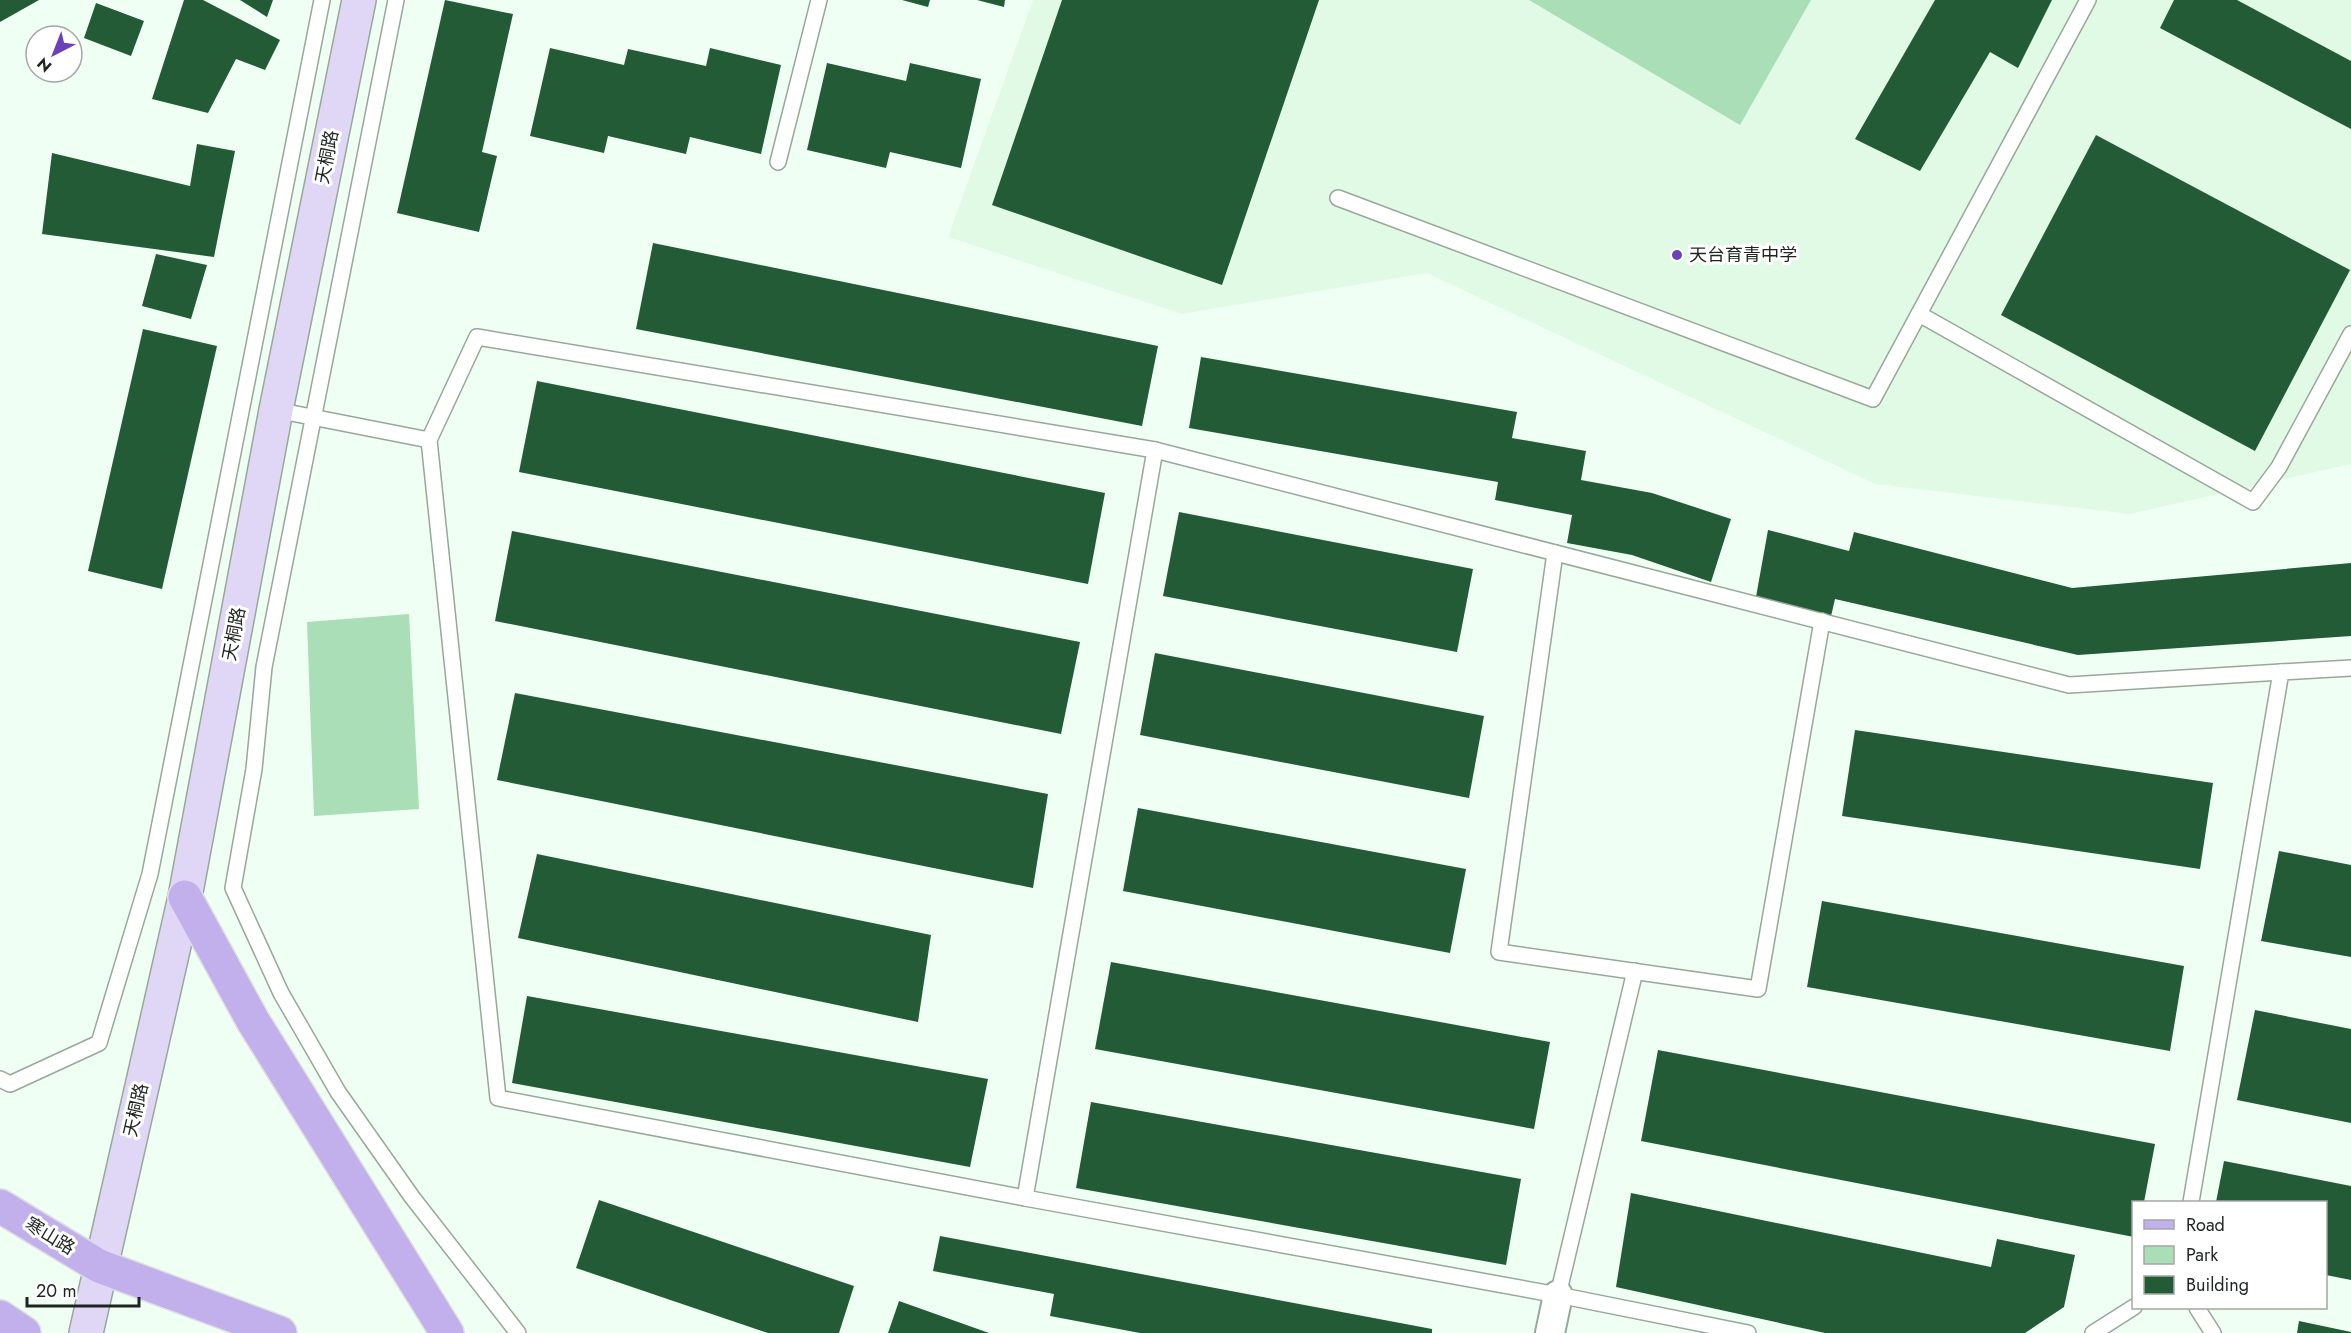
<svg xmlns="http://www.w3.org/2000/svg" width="2351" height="1333" viewBox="0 0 2351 1333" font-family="Jost,'Noto Sans SC',sans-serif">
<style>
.built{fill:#e1fae6}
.green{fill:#aadeb6}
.building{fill:#225b35}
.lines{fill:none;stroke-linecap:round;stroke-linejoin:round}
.lane-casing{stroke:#97a89a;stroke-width:18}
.street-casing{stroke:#97a89a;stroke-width:32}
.secondary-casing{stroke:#97a89a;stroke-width:36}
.primary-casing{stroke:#e0e0e0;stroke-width:36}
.lane{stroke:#fff;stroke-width:15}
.street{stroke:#fff;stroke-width:28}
.secondary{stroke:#e0d7f6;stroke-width:33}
.primary{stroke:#c1b0ec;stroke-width:33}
.poi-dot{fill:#6b41b9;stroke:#fff;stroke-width:2}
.labels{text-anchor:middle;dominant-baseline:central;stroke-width:6;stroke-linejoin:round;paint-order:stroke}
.street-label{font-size:18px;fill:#1e241f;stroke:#fff}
.poi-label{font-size:18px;fill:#1e241f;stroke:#fff;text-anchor:start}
</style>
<rect width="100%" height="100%" fill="#f0fff3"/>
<path class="built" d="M1033,0h1318v464l-221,50 -255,-30 -448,-211 -245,41 -234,-77z"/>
<g class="green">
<path d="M1529,0h282l-71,125z"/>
<path d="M409,614l10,195 -105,7 -7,-194z"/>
</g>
<g class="building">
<path d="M0,0h39l-39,22z"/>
<path d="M184,0h19l77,40 -15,30 -29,-11 -28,54 -56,-14z"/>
<path d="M240,0h33l-6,17z"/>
<path d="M445,0l68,14 -31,138 15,4 -18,76 -82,-19z"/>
<path d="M902,0h28l-2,7z"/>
<path d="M977,0h28l-1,7z"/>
<path d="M1062,0h257l-97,285 -230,-80z"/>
<path d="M1935,0h117l-34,68 -28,-16 -70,119 -65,-32z"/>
<path d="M2174,0h63l114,61v68l-191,-101z"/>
<path d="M96,3l48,18 -13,35 -47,-18z"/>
<path d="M550,48l74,17 4,-16 78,17 4,-18 71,17 -20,89 -71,-17 -4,17 -78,-18 -4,17 -74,-17z"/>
<path d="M827,63l79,18 4,-18 71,16 -20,89 -71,-16 -4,16 -79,-18z"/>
<path d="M2096,135l254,135 -95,181 -254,-136z"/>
<path d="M197,144l38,7 -21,106 -172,-23 10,-81 138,33z"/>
<path d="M653,243l505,103 -16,80 -506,-97z"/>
<path d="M156,254l51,11 -16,54 -49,-13z"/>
<path d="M143,329l74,17 -55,243 -74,-18z"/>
<path d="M1201,357l316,55 -5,26 74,13 -5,29 71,13 79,26 -20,63 -79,-27 -65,-12 5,-28 -77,-15 3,-18 -309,-54z"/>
<path d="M537,381l568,112 -17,91 -569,-112z"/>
<path d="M1179,512l294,57 -16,83 -294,-56z"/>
<path d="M1768,530l81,21 5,-19 218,56 279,-25v73l-273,19 -243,-56 -6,26 -75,-17z"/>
<path d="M512,531l568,111 -19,92 -566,-113z"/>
<path d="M1155,653l329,63 -15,82 -329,-63z"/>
<path d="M515,693l533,101 -15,94 -536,-108z"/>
<path d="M1855,730l358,53 -13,86 -358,-53z"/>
<path d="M1138,808l328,61 -16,84 -327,-62z"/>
<path d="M2279,851l72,14v92l-90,-16z"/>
<path d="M537,854l394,81 -13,87 -400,-84z"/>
<path d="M1822,901l362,65 -14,85 -363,-64z"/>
<path d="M1111,962l439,80 -16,87 -439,-80z"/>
<path d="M527,996l461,83 -18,88 -458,-84z"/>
<path d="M2255,1010l96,19v94l-114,-23z"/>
<path d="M1658,1050l497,94 -11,58h-10v35l-493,-96z"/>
<path d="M1091,1102l430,77 -15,86 -430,-77z"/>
<path d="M2224,1161l127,25v94l-25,-5v-73h-110z"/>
<path d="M1631,1193l360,74 6,-28 78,16 -11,52 -39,26h-200l-209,-46z"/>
<path d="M599,1200l255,86 -15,47h-71l-192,-65z"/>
<path d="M940,1236l492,93v4h-292l-90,-17 4,-22 -121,-23z"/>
<path d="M899,1301l90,32h-101z"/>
<path d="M2299,1321l52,11v1h-54z"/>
</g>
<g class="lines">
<defs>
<g id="lane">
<path d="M396,0l-132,667 -10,102 -21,119 48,105 57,99 74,105 106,136"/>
<path d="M778,162l41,-162"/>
<path d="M1338,198l535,201 215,-399"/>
<path d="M1919,314l334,188 26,-35 72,-133"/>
<path d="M276,410l153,30"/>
<path d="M1155,450l-130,748 533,97 190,38"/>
<path d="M1555,553l-56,399 259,37 64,-368"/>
<path d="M0,1079l10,5 89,-41 51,-169 172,-874"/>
<path d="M1025,1198l-527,-100 -69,-658 48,-103 678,113 914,235 212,-13"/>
<path d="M2191,1202l90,-530 70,-4"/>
<path d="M1558,1295l77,-324"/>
<path d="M2197,1308l16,25"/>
<path d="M2093,1333l41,-26"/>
</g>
<path id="street" d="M1550,1333l8,-38"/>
<path id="secondary" d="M86,1333l99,-436 91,-487 83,-410"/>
<g id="primary">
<path d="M185,897l68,124 194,312"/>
<path d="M0,1206l99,60 181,67"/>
<path d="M0,1317l24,16"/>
</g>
</defs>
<use href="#lane" class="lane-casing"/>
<use href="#street" class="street-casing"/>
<use href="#secondary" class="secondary-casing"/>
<use href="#primary" class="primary-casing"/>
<use href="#lane" class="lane"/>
<use href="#street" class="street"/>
<use href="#secondary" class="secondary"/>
<use href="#primary" class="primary"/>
</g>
<circle class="poi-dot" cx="1677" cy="255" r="6"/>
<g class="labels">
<g class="street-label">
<text transform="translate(327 157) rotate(-79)">天桐路</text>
<text transform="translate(234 634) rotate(-79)">天桐路</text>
<text transform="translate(136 1110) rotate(-77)">天桐路</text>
<text transform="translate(50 1236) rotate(31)">寒山路</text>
</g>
<g class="poi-label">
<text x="1689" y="255">天台育青中学</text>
</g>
</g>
<rect x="2132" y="1201" width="195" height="108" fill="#ffffff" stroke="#a5a7a5" stroke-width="1.5"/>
<rect x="2144" y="1220" width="30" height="9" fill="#c1b0ec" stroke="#a5a7a5" stroke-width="1.5"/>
<text x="2186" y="1231" font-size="18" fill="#1e241f">Road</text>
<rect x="2144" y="1246" width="30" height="18" fill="#aadeb6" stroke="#a5a7a5" stroke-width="1.5"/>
<text x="2186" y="1261" font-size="18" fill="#1e241f">Park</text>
<rect x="2144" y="1276" width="30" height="18" fill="#225b35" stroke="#a5a7a5" stroke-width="1.5"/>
<text x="2186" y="1291" font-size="18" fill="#1e241f">Building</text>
<g transform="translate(54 54) rotate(222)"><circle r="28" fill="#ffffff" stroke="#a5a7a5" stroke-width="1.5"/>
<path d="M0-4.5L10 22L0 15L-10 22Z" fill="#6b41b9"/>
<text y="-9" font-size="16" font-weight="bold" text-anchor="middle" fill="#1e241f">N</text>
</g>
<path d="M27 1297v9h112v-9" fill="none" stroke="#1e241f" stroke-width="3"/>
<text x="36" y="1297" font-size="18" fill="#1e241f" stroke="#ffffff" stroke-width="4.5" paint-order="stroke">20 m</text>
</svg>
